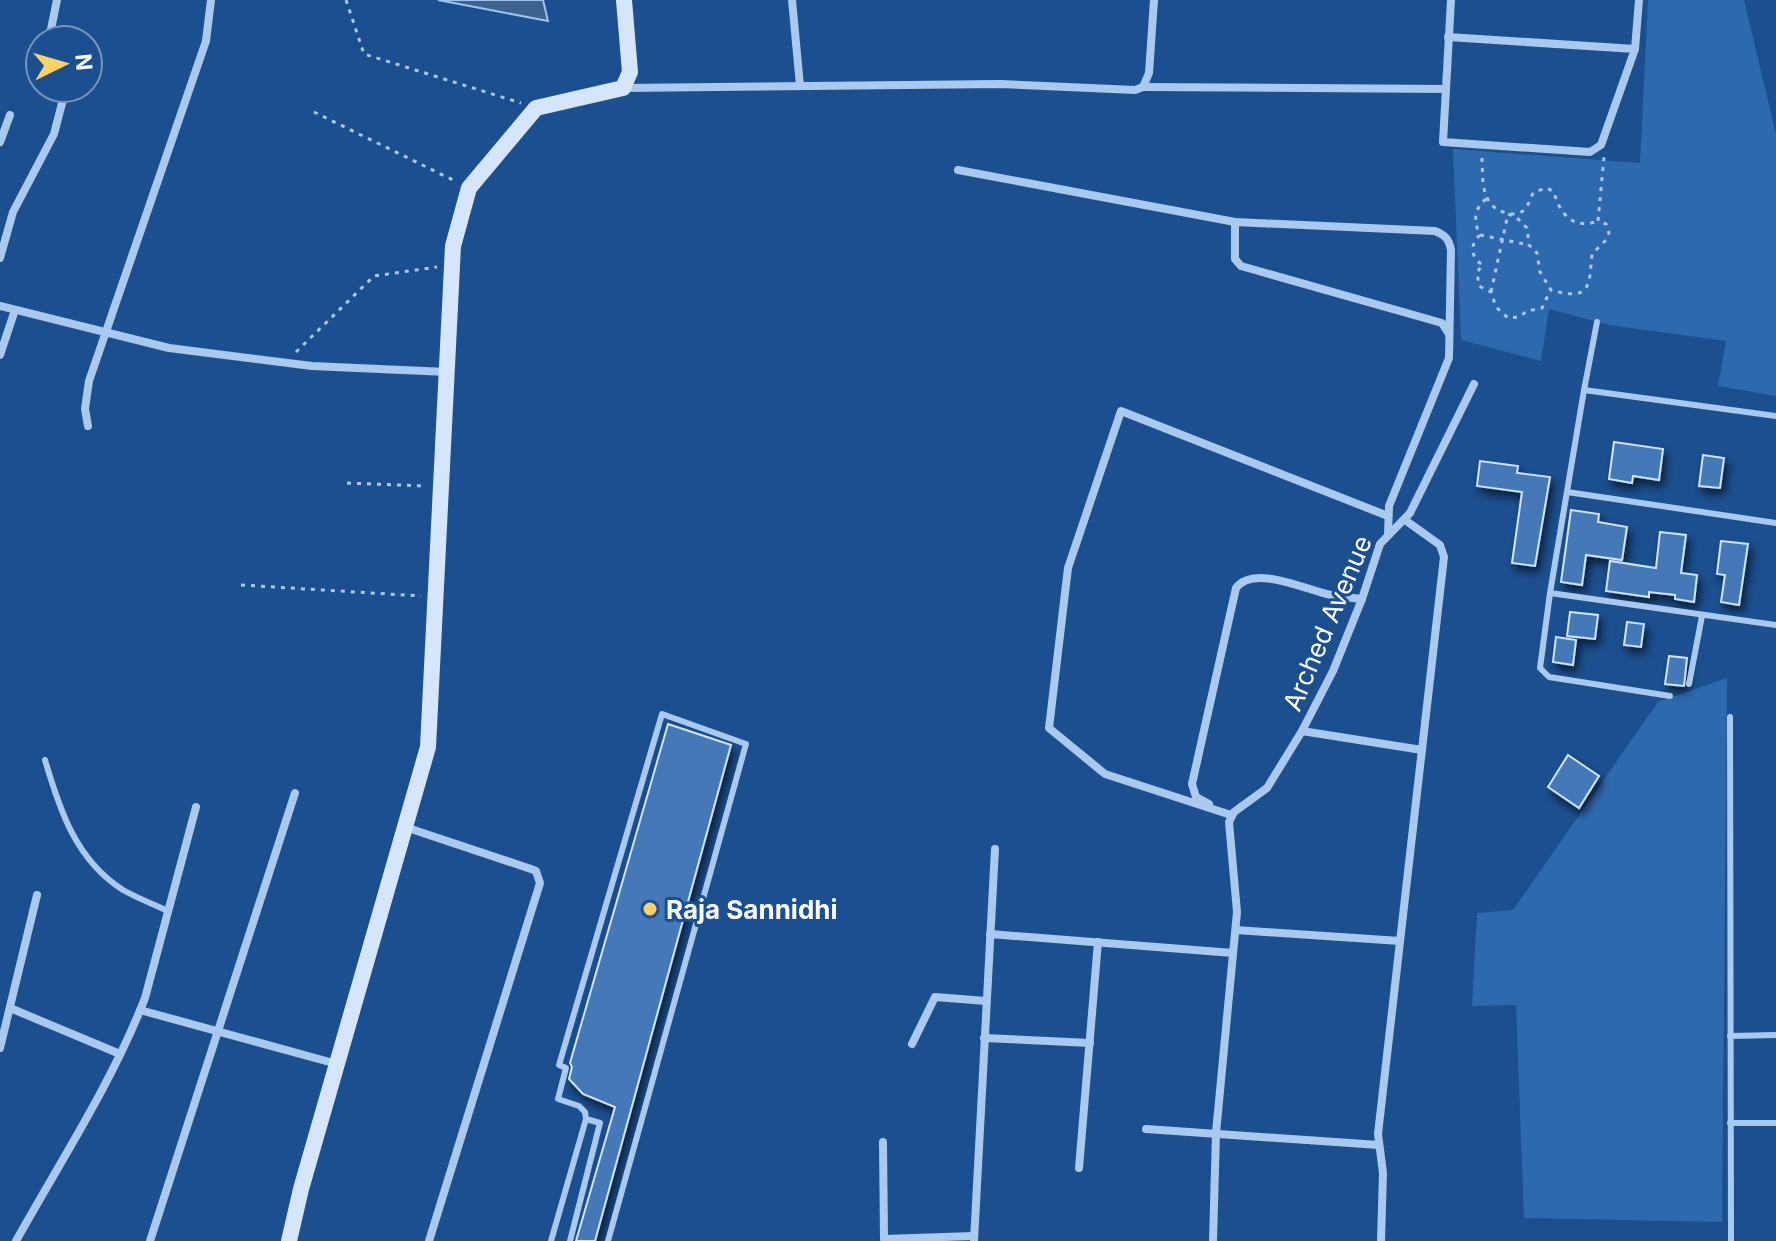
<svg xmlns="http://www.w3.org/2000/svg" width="1776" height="1241" viewBox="0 0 1776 1241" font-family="Inter,sans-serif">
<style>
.green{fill:#2e69ad}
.water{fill:#3c6290;stroke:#9cc4f0;stroke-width:2}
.building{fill:#4478b7;stroke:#cfe3fa;stroke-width:2;filter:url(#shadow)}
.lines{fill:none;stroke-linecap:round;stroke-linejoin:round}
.path{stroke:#a9c9ee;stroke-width:3;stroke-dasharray:4 6;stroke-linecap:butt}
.lane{stroke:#a9c9ee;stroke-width:6}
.street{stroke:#a9c9ee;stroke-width:8}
.secondary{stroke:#d6e6fa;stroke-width:16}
.poi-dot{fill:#ffd166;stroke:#1b4f8f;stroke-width:3}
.labels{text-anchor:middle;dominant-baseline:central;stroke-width:6;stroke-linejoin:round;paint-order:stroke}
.street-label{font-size:26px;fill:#fff;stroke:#1b4f8f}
.poi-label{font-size:26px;font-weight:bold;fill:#fff;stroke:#1b4f8f;text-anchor:start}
</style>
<defs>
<filter id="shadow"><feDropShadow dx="3.5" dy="6" stdDeviation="4" flood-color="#0009"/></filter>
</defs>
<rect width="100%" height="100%" fill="#1b4f8f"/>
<g class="green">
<path d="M1648,0h96l32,134v262l-58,-10 8,-45 -117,-16 -60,-16 -8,52 -80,-21 -8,-191 187,14z"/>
<path d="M1727,678l-5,544 -198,-4 -8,-213 -44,1 5,-93 36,-3 145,-208z"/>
</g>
<path class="water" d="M438,0h105l5,21z"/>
<g class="building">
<path d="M1614,442l49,7 -4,31 -26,-4 -1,7 -23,-4z"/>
<path d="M1703,455l21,3 -4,30 -21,-2z"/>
<path d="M1480,461l38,5 -1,7 33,4 -15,89 -23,-3 10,-71 -45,-6z"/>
<path d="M1571,510l28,4 -1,8 29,5 -5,33 -36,-5 -4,30 -21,-3z"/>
<path d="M1660,532l26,3 -5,38 16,2 -3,27 -19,-3v-4l-26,-3v5l-43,-6 4,-30 46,7z"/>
<path d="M1721,541l27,3 -9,61 -18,-3 4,-27 -8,-1z"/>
<path d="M1570,612l28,3 -3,24 -28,-3z"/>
<path d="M1627,622l17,2 -3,23 -17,-2z"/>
<path d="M1556,637l20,3 -3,25 -20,-3z"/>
<path d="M1669,656l18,2 -3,28 -19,-2z"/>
<path d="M668,724l63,21 -136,496h-19l39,-134 -32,-13 -14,-15 3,-12 -2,-4z"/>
<path d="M1568,755l31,21 -20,32 -31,-21z"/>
</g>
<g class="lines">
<g class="path">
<path d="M346,0l18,54 157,49"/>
<path d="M314,112l141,69"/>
<path d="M1482,158c1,22 -2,49 25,55 5,2 14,1 18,-4 4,-4 5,-12 9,-17l13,-4 7,4c6,23 20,38 44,29"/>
<path d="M1486,199c-12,10 -13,22 -6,36 -11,10 -9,23 3,30l-6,7 2,14 12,6 5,15 12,11 11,-1 8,-6 15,-3 8,-17"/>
<path d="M1480,235l49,10"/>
<path d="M1491,292l17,-78 8,3 11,11 2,17 8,8 3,19 11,18c41,12 38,-5 41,-36l14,-14 3,-7 -3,-9 -8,-3 6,-64"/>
<path d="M296,352l78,-76 63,-9"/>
<path d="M347,483l79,3"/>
<path d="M241,585l180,11"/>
</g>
<g class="lane">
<path d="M1584,390l13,-68"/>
<path d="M1567,492l209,31"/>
<path d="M1550,593l226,32"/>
<path d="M1689,684l13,-68"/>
<path d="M1670,696l-121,-19 -9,-9 10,-75 34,-203 192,26"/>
<path d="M1730,717l1,524"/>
<path d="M45,760c15,51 31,100 78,130 14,8 30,14 45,21"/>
<path d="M1730,1036l46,-1"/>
<path d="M1730,1123h46"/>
<path d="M551,1241l35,-122 -1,-7 -6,-6 -21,-7 8,-31 -7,-3 103,-351 84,30 -138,497"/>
<path d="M570,1241l30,-118 -14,-4"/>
</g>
<g class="street">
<path d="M792,0l8,86"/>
<path d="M1451,0l-8,142 147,10 11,-7 34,-96 4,-49"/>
<path d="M50,34l7,-34"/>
<path d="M1448,37l187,12"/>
<path d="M1143,87l303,2"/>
<path d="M623,88l378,-4 134,6 8,-3 6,-14 5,-73"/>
<path d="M0,142l10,-27"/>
<path d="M958,170l277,52 200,9c10,4 14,8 16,19l-2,108 -60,148 -1,29"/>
<path d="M1235,222v37l6,7 201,57 7,11"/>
<path d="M0,258l13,-46 41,-78 12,-46"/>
<path d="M0,306l169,42 143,18 135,6"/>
<path d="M0,355l15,-45"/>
<path d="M88,426l-3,-17 4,-28 117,-340 5,-41"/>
<path d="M1302,731l120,19"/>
<path d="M1209,804l-13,-7 -4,-13 44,-196c18,-24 70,2 95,7 10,2 21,3 31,4"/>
<path d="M1231,815l-126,-41 -56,-46 19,-160 53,-157 267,105"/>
<path d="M405,827l126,42 5,2 4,12 -111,358"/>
<path d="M1236,930l164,11"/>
<path d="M990,934l243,19"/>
<path d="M10,1008l110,46"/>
<path d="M140,1010l197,54"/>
<path d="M984,1038l106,5"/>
<path d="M912,1044l23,-47 51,4"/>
<path d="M0,1048l37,-153"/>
<path d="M1146,1129l233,16"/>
<path d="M883,1142l1,97 90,-3"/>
<path d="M1079,1168l19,-226"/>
<path d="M16,1241c44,-79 96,-158 129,-243l51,-191"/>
<path d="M150,1241l145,-448"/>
<path d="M974,1241l21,-392"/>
<path d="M1213,1241l3,-108 21,-221 -8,-90 5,-10 33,-24 35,-57 31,-60 29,-72 18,-55 30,-31 64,-129"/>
<path d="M1381,1241l2,-68 -5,-39 66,-577 -4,-12 -35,-25"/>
</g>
<path class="secondary" d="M289,1241l12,-52 127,-442 25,-501 16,-58 67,-80 87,-20 7,-16 -6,-72"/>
</g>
<circle class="poi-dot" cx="650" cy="909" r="8"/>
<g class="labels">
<g class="street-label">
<text transform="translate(1327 623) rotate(-67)">Arched Avenue</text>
</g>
<g class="poi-label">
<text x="666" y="909">Raja Sannidhi</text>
</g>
</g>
<g transform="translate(64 64) rotate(85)"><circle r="38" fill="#1b4f8f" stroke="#7695bc" stroke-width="2"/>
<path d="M0-6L14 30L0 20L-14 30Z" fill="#ffd166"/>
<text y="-12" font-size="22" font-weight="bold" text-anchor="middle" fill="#ffffff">N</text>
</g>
</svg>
